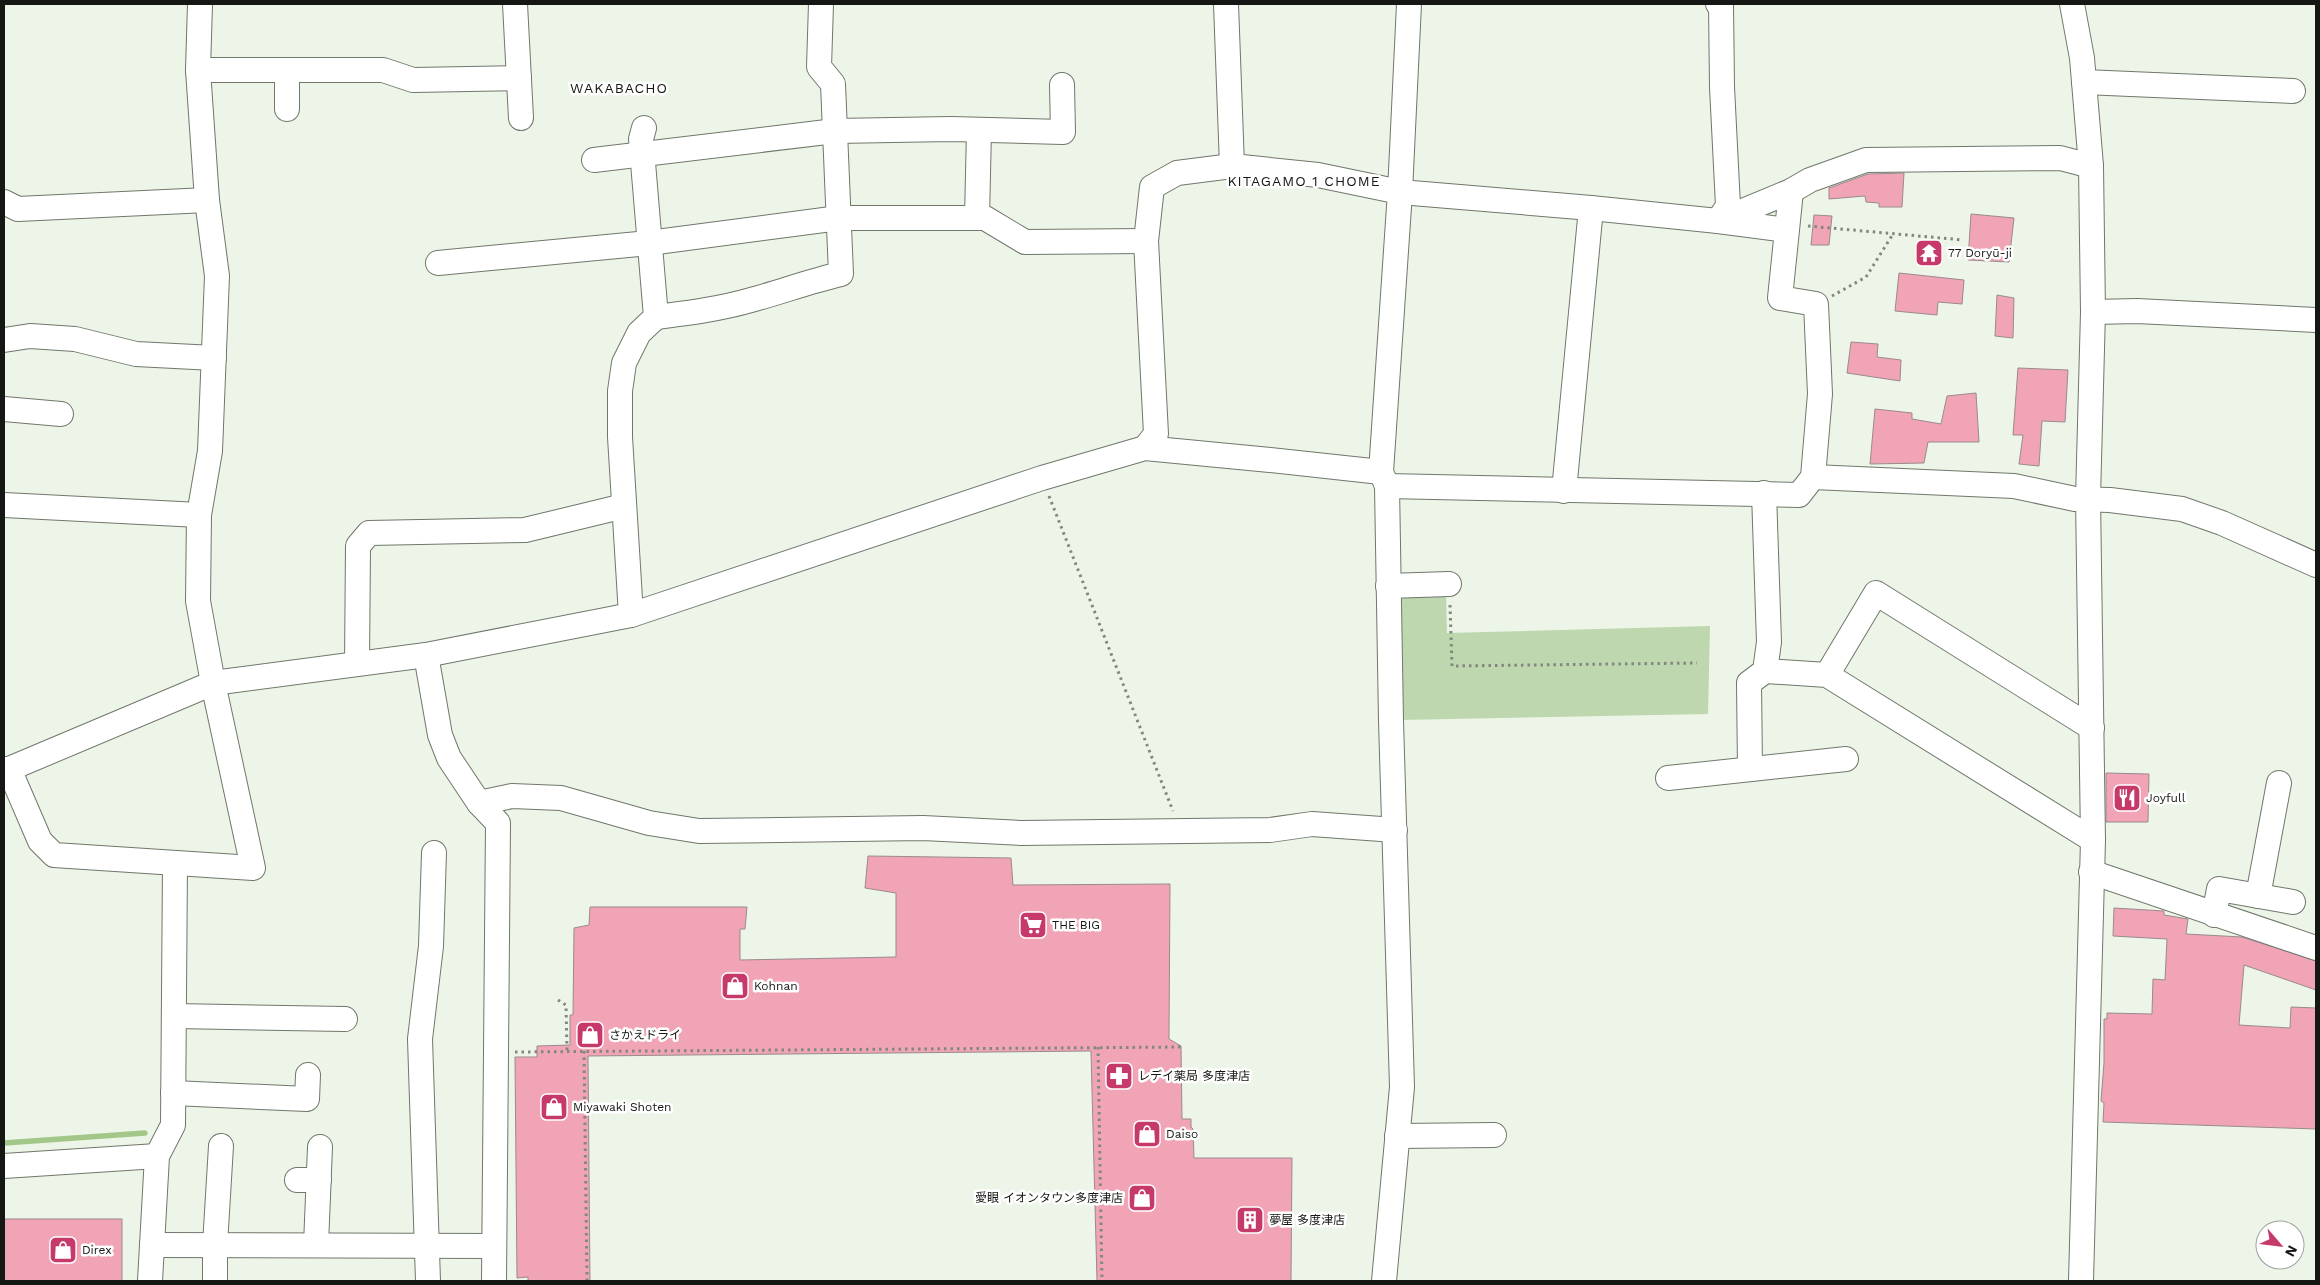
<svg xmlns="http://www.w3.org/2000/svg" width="2320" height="1285" viewBox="0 0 2320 1285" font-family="'Work Sans','Noto Sans JP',sans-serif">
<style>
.green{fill:#bed7ae}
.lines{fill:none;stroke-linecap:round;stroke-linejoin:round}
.stream{stroke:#a2c789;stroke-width:5.5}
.building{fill:#f0a4b6;stroke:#9a8a8e}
.minor-casing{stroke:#70776b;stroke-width:26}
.path{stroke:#82887f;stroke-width:3;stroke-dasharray:2.5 4;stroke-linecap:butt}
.minor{stroke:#fff;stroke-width:24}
.labels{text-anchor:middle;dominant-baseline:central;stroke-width:5;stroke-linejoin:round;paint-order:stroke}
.poi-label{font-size:12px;fill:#141713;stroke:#fff;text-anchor:start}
.neighbourhood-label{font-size:14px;letter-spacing:1px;fill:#141713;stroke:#fff}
</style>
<rect width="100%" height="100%" fill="#ecf5e7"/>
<path class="green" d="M1397,595l49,1 1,37 263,-7 -2,88 -309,6z"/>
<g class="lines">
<path class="stream" d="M4,1143l141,-10"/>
</g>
<g class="building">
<path d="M1904,173l-2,34h-23v-4l-13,-1 -1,-6 -36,3v-11l39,-14z"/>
<path d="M1971,214l43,4 -5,44 -41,-2z"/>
<path d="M1814,215l18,1 -3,29h-18z"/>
<path d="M1899,273l65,7 -2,24 -24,-2 -1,13 -42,-4z"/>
<path d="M1997,295l17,3 -1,40 -18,-2z"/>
<path d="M1851,342l27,2 -1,13 24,3 -1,21 -53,-8z"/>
<path d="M2018,368l50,2 -3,52 -23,-1 -3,45 -20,-2 4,-29h-10z"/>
<path d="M1976,393l3,49h-51l-4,21 -54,1 5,-55 37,4v6l29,5 6,-28z"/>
<path d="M2106,773l43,1 -1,48h-42z"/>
<path d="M868,856l143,2 2,27 157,-1 -1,155 12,7 1,73h9v8l2,2 1,29h98l-1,123h-194l-6,-230 -503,5 2,225h-62v-4l-11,1 -2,-221h22v-11l33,-1v-30h3l1,-87 15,-3 1,-18h157l-2,22h-5v31l156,-3v-64l-31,-5z"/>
<path d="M2114,908l50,3v4l24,4 -2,15 56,3 74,24v29l-72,-25 -5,60 51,3 1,-21 25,1v121l-213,-7 1,-19 -3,-2 3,-38v-44h3v-6l45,1 1,-35 12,1 2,-41 -54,-3z"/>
<rect x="4" y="1219" width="118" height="62"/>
</g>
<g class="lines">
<defs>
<g id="minor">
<path d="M515,4l6,114"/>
<path d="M1226,4l6,162"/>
<path d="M1718,4l3,1 1,82 6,119 -10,15"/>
<path d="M2072,4l10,54 9,108 2,146 -5,186 5,342 -12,441"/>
<path d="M198,70h185l30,10 106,-2"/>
<path d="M287,70v39"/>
<path d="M2084,82l209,9"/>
<path d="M594,160l241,-29 116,-2 112,3 -1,-47"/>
<path d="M4,202l14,7 189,-9"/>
<path d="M977,218l2,-88"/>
<path d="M1721,220l70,-29 19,-11 56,-20 194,-2 31,8"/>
<path d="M438,263l211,-20 190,-25h146l40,24 121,-1"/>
<path d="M2093,312l44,-1 179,9"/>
<path d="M656,317c32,-4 64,-8 95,-17 30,-8 59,-19 90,-26l-8,-190 -14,-17 2,-63"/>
<path d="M4,340l26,-4 45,3 61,15 78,4"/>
<path d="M4,409l57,5"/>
<path d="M1145,448l11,-14 -10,-193 6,-54 25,-14 55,-7 86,9 82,17 191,16 127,13 68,9"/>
<path d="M1813,477l201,9 61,13 35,1 72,9 40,14 94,42"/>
<path d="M1387,486l412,9 14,-18 7,-83 -4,-90 -36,-6 11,-107"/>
<path d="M1564,491l27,-283"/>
<path d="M4,505l195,10"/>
<path d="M1388,586l61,-2"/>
<path d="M631,615l-11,-178v-46l4,-28 15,-30 17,-16 -15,-178 3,-11"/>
<path d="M426,655l14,80 9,23 30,45 33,-7 49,2 88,25 50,8 224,-3 98,5 249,-3 42,-6 83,6"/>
<path d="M357,664l1,-118 11,-13 156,-3 99,-24"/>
<path d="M1765,671l62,4 266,165"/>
<path d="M1827,675l49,-82 216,135"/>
<path d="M4,769h5l204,-86 213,-28 205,-40 411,-137 103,-30 125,12 111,12"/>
<path d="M9,769l31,72 14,14 199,13 -40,-185 -15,-82 1,-86 11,-64 7,-175 -10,-76 -9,-130 2,-66"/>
<path d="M1750,769l-1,-86 16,-12 4,-29 -5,-149"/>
<path d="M1668,778l178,-19"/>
<path d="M479,803l19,20 -4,458"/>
<path d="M2091,872l225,76"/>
<path d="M2258,896l21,-113"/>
<path d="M2214,915l5,-26 74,13"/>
<path d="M174,1016l171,3"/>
<path d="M173,1093l134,6 1,-24"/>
<path d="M1397,1136l97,-1"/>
<path d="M4,1166l153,-10"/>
<path d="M297,1180h22"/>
<path d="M152,1245l341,1"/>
<path d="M316,1245l4,-98"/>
<path d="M150,1281l7,-125 16,-31 2,-262"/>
<path d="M215,1281v-36l6,-99"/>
<path d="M428,1281l-8,-242 11,-93 3,-93"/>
<path d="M1384,1281l18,-194 -11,-366 -4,-235 -6,-14 19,-280 9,-188"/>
</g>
</defs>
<use href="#minor" class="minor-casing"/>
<g class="path">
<path d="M1808,226l155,14"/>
<path d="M1832,296l34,-19 27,-43"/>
<path d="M1049,496l124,315"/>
<path d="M1450,605l2,61 245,-3"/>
<path d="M558,1000l8,5 1,46"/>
<path d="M1098,1047l4,234"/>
<path d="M584,1051l3,230"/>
<path d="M515,1052l669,-5"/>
</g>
<use href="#minor" class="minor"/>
</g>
<defs>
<symbol id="temple-square" viewBox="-11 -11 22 22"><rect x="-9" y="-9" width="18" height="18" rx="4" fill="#c63a6b" stroke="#fff"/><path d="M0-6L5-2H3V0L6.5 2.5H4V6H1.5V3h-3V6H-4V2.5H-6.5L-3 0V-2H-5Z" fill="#fff"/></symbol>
<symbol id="restaurant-square" viewBox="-11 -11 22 22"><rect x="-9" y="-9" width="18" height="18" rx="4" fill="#c63a6b" stroke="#fff"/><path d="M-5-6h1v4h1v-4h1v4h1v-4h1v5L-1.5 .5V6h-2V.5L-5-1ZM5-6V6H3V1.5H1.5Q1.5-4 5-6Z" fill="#fff"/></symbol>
<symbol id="supermarket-square" viewBox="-11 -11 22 22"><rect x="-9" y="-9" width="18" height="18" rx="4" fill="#c63a6b" stroke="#fff"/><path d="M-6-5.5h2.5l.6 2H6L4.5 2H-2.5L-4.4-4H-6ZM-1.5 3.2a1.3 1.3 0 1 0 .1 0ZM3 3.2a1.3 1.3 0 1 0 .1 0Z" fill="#fff"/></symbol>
<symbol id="shop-square" viewBox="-11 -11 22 22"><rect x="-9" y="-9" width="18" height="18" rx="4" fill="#c63a6b" stroke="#fff"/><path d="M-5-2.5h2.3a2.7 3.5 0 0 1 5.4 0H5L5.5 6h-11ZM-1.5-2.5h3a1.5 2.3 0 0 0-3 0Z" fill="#fff"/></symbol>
<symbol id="pharmacy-square" viewBox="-11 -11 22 22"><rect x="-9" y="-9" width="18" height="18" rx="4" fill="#c63a6b" stroke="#fff"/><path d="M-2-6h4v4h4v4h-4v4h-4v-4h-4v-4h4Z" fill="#fff"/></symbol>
<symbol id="building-square" viewBox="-11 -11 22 22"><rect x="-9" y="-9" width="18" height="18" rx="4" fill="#c63a6b" stroke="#fff"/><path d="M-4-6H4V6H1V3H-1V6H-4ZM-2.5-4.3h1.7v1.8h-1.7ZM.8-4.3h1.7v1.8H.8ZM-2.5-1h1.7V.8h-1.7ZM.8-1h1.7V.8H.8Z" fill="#fff"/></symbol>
</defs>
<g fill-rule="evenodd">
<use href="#temple-square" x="1913" y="237" width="32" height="32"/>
<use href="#restaurant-square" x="2111" y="782" width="32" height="32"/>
<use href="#supermarket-square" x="1017" y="909" width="32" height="32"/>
<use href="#shop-square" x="719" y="970" width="32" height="32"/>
<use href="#shop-square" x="574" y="1019" width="32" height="32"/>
<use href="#pharmacy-square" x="1103" y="1060" width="32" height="32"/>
<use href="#shop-square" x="538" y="1091" width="32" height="32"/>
<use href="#shop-square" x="1131" y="1118" width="32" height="32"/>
<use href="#shop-square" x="1126" y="1182" width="32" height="32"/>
<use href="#building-square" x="1234" y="1204" width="32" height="32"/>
<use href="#shop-square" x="47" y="1234" width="32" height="32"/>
</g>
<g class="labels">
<g class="poi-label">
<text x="1948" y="253">77 Doryū-ji</text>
<text x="2146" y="798">Joyfull</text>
<text x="1052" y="925">THE BIG</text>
<text x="754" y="986">Kohnan</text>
<text x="609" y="1035">さかえドライ</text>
<text x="1138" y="1076">レデイ薬局 多度津店</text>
<text x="573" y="1107">Miyawaki Shoten</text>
<text x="1166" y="1134">Daiso</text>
<text x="1123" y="1198" text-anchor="end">愛眼 イオンタウン多度津店</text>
<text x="1269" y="1220">夢屋 多度津店</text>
<text x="82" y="1250">Direx</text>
</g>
<g class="neighbourhood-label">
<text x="619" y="88">WAKABACHO</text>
<text x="1304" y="181">KITAGAMO 1 CHOME</text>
</g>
</g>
<rect width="2320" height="1285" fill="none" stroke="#141713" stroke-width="10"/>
<g transform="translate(2280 1245) rotate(118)"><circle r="24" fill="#ffffff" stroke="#a1a2a1"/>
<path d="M0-4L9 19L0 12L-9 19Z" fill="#c63a6b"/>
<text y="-8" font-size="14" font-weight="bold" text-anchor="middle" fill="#141713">N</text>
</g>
</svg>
